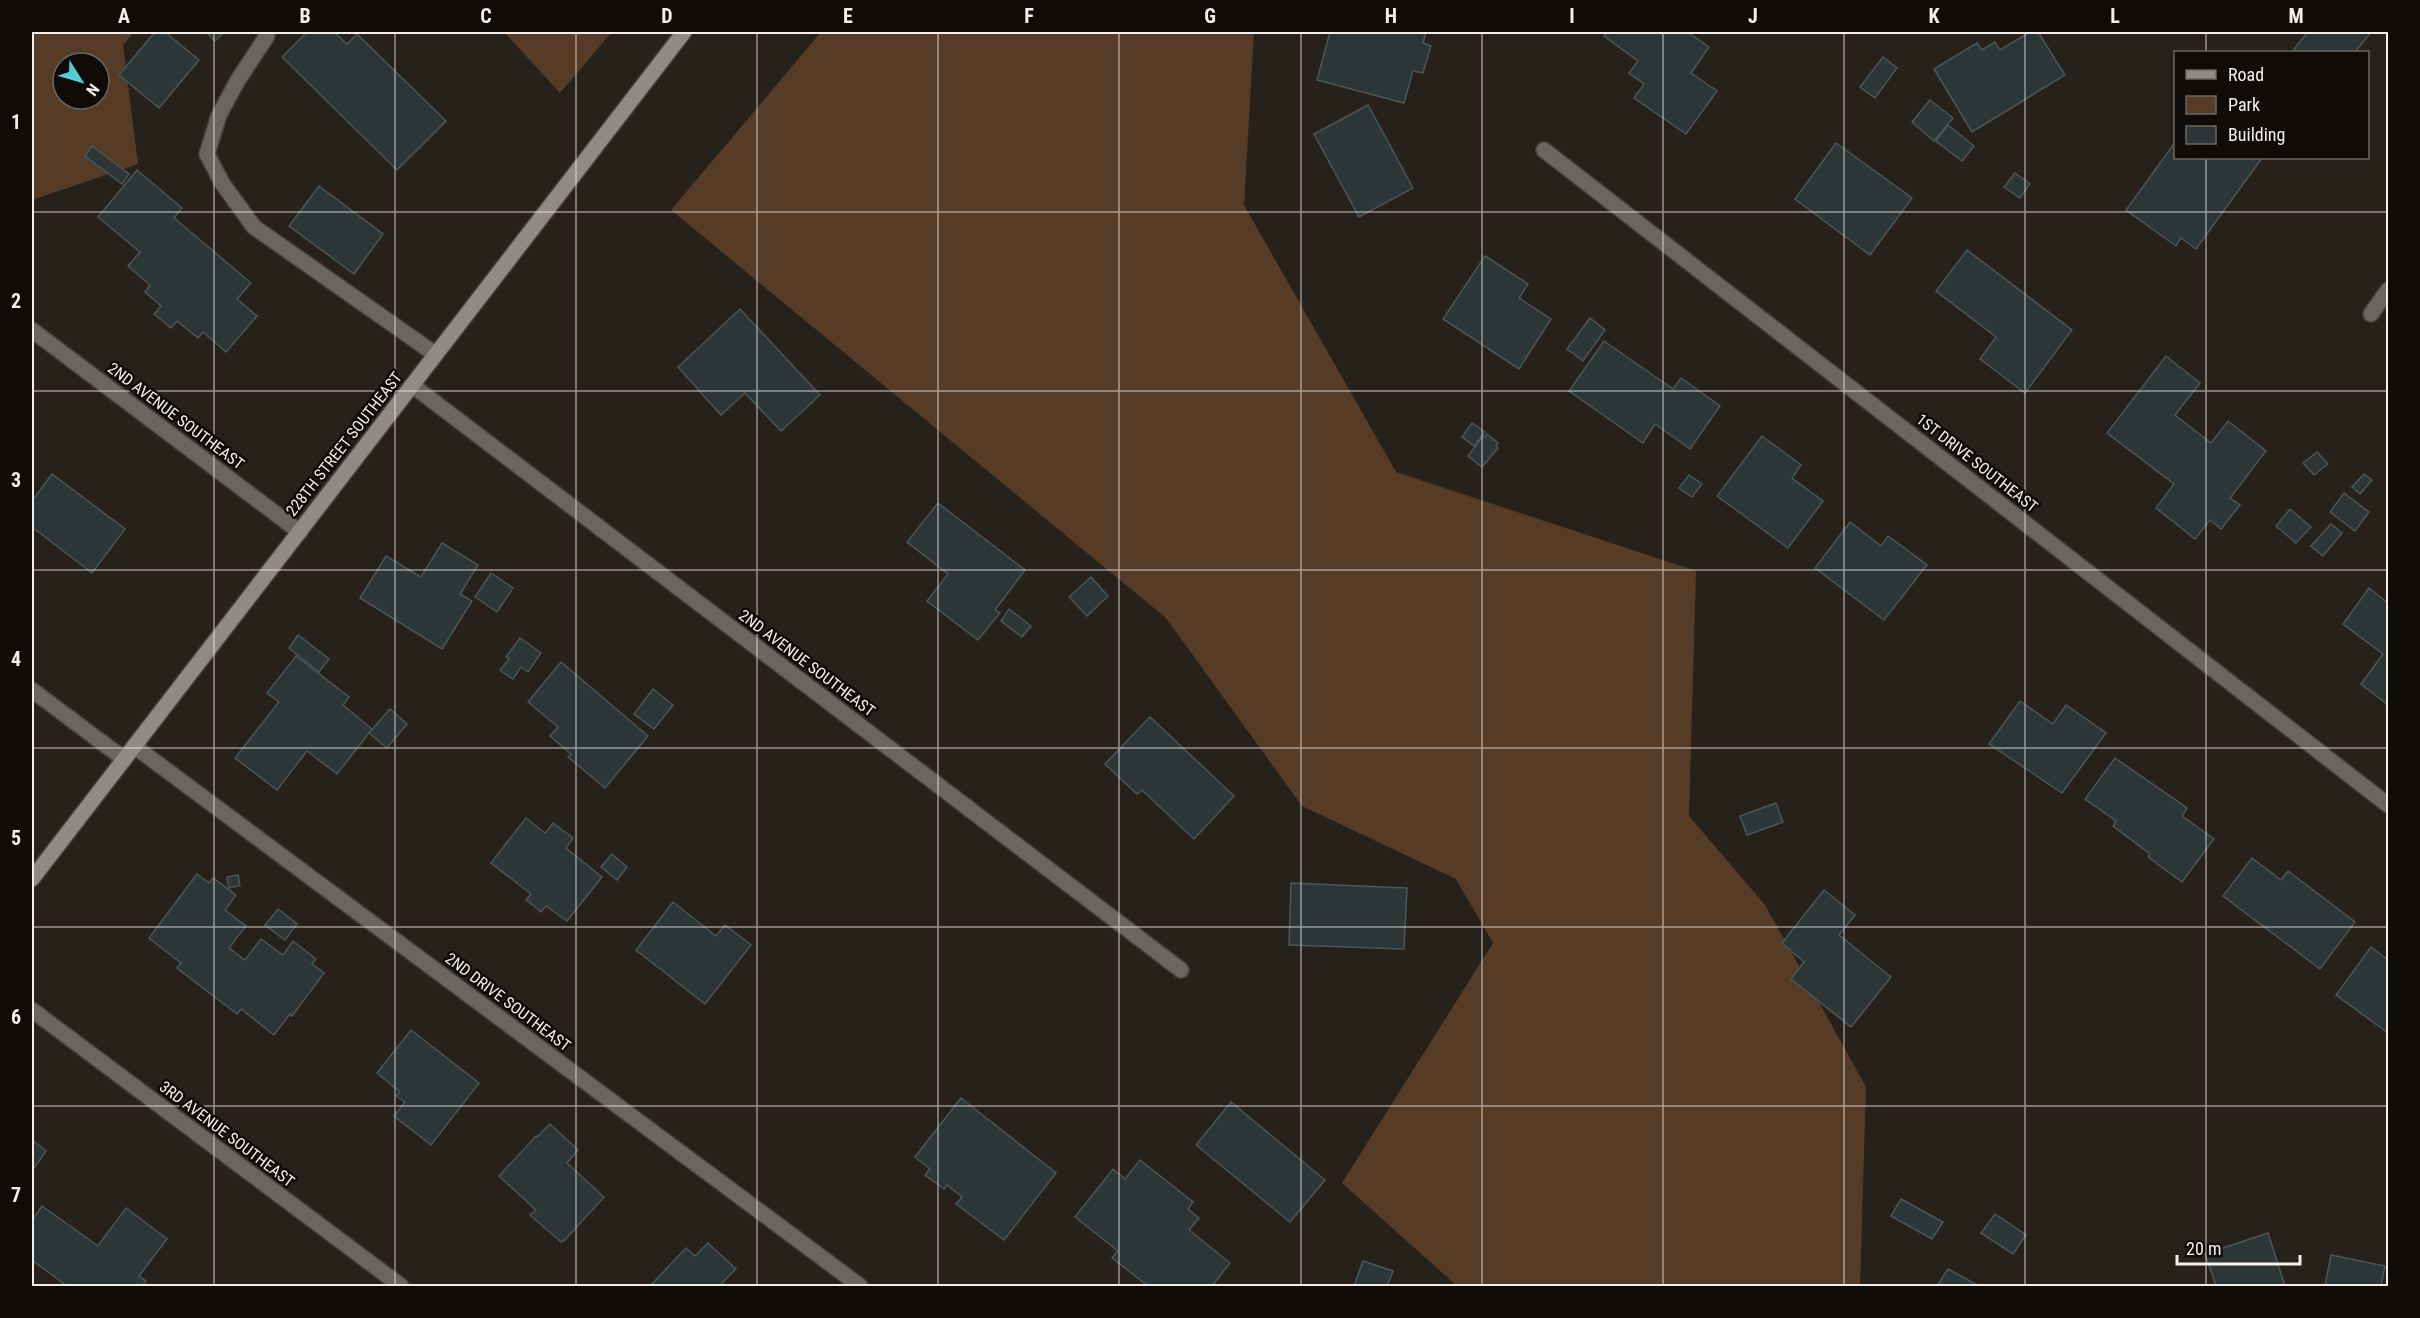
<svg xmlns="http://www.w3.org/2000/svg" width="2420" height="1318" viewBox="0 0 2420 1318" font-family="'Roboto Condensed',sans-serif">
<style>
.green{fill:#563c27;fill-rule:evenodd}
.building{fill:#2c3637;stroke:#4b5657;stroke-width:1.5}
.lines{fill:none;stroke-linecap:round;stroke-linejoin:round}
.lane-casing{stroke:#443e38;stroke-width:18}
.street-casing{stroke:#443e38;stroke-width:18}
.secondary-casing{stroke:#443e38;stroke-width:18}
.lane{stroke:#686562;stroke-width:15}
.street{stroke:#686562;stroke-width:15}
.secondary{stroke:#908a86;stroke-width:15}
.grid{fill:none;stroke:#f4efec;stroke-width:1.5;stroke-opacity:0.55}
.labels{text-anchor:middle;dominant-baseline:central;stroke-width:5;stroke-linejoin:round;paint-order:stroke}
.street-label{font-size:16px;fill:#f4efec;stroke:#0e0b09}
.neatline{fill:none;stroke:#f4efec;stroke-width:2}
.grid-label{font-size:20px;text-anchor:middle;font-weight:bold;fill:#f4efec}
</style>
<rect width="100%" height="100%" fill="#27211b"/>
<g class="green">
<path d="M32,32h102l-11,13 15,119 -106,36zM63,63h36v36h-36z"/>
<path d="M504,32h108l-52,61z"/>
<path d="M821,32h433l-10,173 152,267 300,99 -7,245 76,89 101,182 -6,199h-403l-115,-103 151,-240 -37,-64 -154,-73 -136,-188 -495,-408z"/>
</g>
<g class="building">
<path d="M155,32h10l34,28 -40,48 -40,-33z"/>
<path d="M206,32h18l-9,9z"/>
<path d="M307,32h27l13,12 10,-10 89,87 -49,49 -115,-113z"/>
<path d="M1330,32h96l-3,11 8,3 -8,27 -10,-2 -9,32 -87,-23z"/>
<path d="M1607,32h80l22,15 -18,26 26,18 -31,43 -52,-36 10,-14 -15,-11 9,-12 -34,-25z"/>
<path d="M2030,32h8l27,43 -93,57 -38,-63 43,-26 5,7 13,-8 5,8z"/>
<path d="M2308,32h63l-16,20h-57l-4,-3z"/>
<path d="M1883,57l14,11 -22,30 -15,-11z"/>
<path d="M1930,100l23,18 -19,23 -22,-19z"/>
<path d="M1368,105l45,83 -54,29 -45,-83z"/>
<path d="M1948,125l26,21 -12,15 -26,-20z"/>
<path d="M2176,141v17h86l-66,91 -15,-11 -5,8 -50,-36z"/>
<path d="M1836,143l76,55 -42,57 -75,-56z"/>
<path d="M92,146l37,28 -7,10 -37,-28z"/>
<path d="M137,170l45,38 -8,10 77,65 -14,16 20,17 -31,36 -23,-20 -5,6 -21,-17 -6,7 -17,-14 7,-8 -16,-14 5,-7 -22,-19 12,-14 -42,-35z"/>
<path d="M2015,173l15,11 -10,14 -16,-11z"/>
<path d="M319,186l64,48 -29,40 -65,-48z"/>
<path d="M1967,250l105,80 -47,63 -45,-34 16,-22 -60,-46z"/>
<path d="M1485,256l43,28 -9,14 32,21 -32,50 -76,-50z"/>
<path d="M740,309l80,86 -39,36 -36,-38 -24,22 -43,-48z"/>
<path d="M1590,318l15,12 -22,31 -16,-12z"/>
<path d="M1604,341l69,48 8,-11 39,28 -30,43 -35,-25 -12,19 -74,-52z"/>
<path d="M2166,356l34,27 -25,32 36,28 17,-22 38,30 -36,47 10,7 -19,24 -11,-9 -15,19 -39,-31 18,-24 -67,-51z"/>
<path d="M1472,423l13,9 -11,14 -12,-9z"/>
<path d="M1487,434l11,9 -2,3 2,2 -16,19 -14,-11 15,-20 2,1z"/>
<path d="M1762,436l39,29 -9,13 31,23 -35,47 -71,-52z"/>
<path d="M2317,452l11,12 -14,11 -11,-12z"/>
<path d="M52,474l73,55 -33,44 -60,-46v-26z"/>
<path d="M2364,474l8,6 -12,14 -8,-7z"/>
<path d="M1689,475l13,9 -10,13 -13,-9z"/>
<path d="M2344,493l25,19 -14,19 -25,-19z"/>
<path d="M938,503l87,67 -30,40 5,3 -22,27 -51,-39 21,-27 -41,-32z"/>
<path d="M2290,509l21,18 -15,16 -20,-17z"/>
<path d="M1850,522l31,24 7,-10 39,29 -43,55 -69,-52z"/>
<path d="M2331,524l11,9 -19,23 -12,-10z"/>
<path d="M442,543l36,22 -18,29 12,7 -30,48 -82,-51 26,-42 35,21z"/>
<path d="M491,573l22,15 -16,24 -22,-15z"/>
<path d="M1091,577l17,19 -21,20 -18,-19z"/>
<path d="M2369,588l19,15v102l-27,-21 22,-30 -40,-30z"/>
<path d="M1009,609l22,17 -9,11 -21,-16z"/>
<path d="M298,635l31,24 -10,13 -30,-24z"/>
<path d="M520,638l21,15 -13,19 -7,-5 -8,12 -13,-9 9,-11 -3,-2z"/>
<path d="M296,656l53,41 -6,8 29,24 -35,45 -30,-23 -30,39 -42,-32 44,-56 -12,-9z"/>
<path d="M561,662l87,74 -43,52 -37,-31 3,-3 -21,-18 8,-9 -30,-25z"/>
<path d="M653,689l20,16 -19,24 -20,-15z"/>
<path d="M2020,701l33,23 13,-19 40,28 -44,60 -73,-49z"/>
<path d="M390,709l17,15 -20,24 -18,-15z"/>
<path d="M1150,717l84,79 -40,43 -52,-49 -5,4 -32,-30z"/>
<path d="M2115,758l72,50 -5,8 32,23 -32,43 -34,-25 2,-3 -37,-28 3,-5 -31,-22z"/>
<path d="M1776,803l7,19 -36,13 -7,-19z"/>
<path d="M526,818l19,15 8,-10 20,15 -7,10 36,29 -35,44 -21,-15 -5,6 -15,-12 5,-6 -40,-31z"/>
<path d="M612,854l15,13 -10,13 -16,-13z"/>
<path d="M2252,858l29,22 7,-9 67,51 -35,47 -97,-73z"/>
<path d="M197,874l12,9 4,-5 23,17 -11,15 21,16 -17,22 16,12 16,-21 22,16 10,-14 23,18 -4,5 12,9 -32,43 -2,-2 -16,21 -33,-26 -4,5 -60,-46 4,-5 -32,-25z"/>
<path d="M238,875l2,11 -11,2 -2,-11z"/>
<path d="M1291,883l116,5 -3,61 -115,-4z"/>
<path d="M1824,890l31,25 -16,20 52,42 -40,50 -60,-48 13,-17 -22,-19z"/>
<path d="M673,902l43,34 9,-11 26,20 -46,59 -69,-54z"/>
<path d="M278,909l19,15 -12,16 -20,-15z"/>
<path d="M2371,947l17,13v73l-52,-38z"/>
<path d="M411,1030l68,53 -48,62 -37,-29 11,-14 -9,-6 4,-4 -23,-19z"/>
<path d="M961,1098l95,75 -52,67 -48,-36 6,-7 -15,-12 -3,4 -19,-14 5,-6 -15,-12z"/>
<path d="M1231,1102l94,78 -35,42 -94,-77z"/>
<path d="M550,1124l28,26 -11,13 37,34 -40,44 -1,-1 -2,2 -31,-27 6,-5 -37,-34 37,-40 1,1z"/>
<path d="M32,1140l14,11 -14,20z"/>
<path d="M1140,1160l53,42 -5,7 11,9 -10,12 41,33 -18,23h-64l-36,-28 6,-7 -43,-34 38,-48 12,10z"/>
<path d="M1901,1199l42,23 -11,17 -41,-23z"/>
<path d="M42,1206l56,40 28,-38 41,31 -28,37 7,5 -4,5h-75l-35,-26v-40z"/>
<path d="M1995,1214l31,21 -13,19 -32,-21z"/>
<path d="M2268,1233l17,53h-69l-11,-32z"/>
<path d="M708,1243l28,26 -17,17h-69l36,-38 9,8z"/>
<path d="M2331,1255l54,11 -4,20h-56z"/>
<path d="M1363,1261l30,10 -6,15h-33z"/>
<path d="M1948,1269l31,17h-42z"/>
</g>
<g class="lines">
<defs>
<g id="lane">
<path d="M267,36l-29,44 -19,35 -12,39 15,29 32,44 181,127"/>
<path d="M2371,314l17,-24"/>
<path d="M32,690l92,69"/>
</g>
<g id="street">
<path d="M1544,150l844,655"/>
<path d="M32,330l268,202"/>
<path d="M412,385l769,585"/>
<path d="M134,746l726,540"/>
<path d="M32,1010l369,276"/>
</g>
<path id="secondary" d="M32,879l652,-847"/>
</defs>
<use href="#lane" class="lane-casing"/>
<use href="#street" class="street-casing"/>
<use href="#secondary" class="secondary-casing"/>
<use href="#lane" class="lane"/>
<use href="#street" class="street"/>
<use href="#secondary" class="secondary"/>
</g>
<path class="grid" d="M214,32v1254M395,32v1254M576,32v1254M757,32v1254M938,32v1254M1119,32v1254M1301,32v1254M1482,32v1254M1663,32v1254M1844,32v1254M2025,32v1254M2206,32v20M2206,158v1128M32,212h2356M32,391h2356M32,570h2356M32,748h2356M32,927h2356M32,1106h2356"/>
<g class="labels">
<g class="street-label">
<text transform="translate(176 416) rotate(37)">2ND AVENUE SOUTHEAST</text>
<text transform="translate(344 444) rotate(-52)">228TH STREET SOUTHEAST</text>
<text transform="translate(1977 463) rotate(38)">1ST DRIVE SOUTHEAST</text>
<text transform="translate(807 663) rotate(37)">2ND AVENUE SOUTHEAST</text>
<text transform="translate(508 1002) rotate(37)">2ND DRIVE SOUTHEAST</text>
<text transform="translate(227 1134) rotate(37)">3RD AVENUE SOUTHEAST</text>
</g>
</g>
<rect width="2420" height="1318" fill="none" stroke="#0e0b09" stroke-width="66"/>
<rect x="2174" y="51" width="195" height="108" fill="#0e0b09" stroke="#6a6664" stroke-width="1.5"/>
<rect x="2186" y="70" width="30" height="9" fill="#908a86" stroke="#6a6664" stroke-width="1.5"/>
<text x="2228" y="81" font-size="18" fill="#f4efec">Road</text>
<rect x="2186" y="96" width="30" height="18" fill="#563c27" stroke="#6a6664" stroke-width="1.5"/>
<text x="2228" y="111" font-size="18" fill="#f4efec">Park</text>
<rect x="2186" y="126" width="30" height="18" fill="#2c3637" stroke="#6a6664" stroke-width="1.5"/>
<text x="2228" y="141" font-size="18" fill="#f4efec">Building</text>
<g transform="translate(81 81) rotate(127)"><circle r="28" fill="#0e0b09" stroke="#6a6664" stroke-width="1.5"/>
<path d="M0-4.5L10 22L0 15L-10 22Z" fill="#51ccd5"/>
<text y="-9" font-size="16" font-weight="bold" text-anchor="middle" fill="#f4efec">N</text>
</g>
<path d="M2177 1255v9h123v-9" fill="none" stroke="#f4efec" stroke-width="3"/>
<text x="2186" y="1255" font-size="18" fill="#f4efec" stroke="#0e0b09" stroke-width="4.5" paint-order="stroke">20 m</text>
<rect x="33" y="33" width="2354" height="1252" class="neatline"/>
<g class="grid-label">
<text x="124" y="23">A</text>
<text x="305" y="23">B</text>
<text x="486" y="23">C</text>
<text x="667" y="23">D</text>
<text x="848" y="23">E</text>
<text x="1029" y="23">F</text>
<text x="1210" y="23">G</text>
<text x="1391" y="23">H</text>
<text x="1572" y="23">I</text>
<text x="1753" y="23">J</text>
<text x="1934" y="23">K</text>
<text x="2115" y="23">L</text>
<text x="2296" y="23">M</text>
<text x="16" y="129">1</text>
<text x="16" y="308">2</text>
<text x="16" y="487">3</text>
<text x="16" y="666">4</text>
<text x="16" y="845">5</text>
<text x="16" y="1024">6</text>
<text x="16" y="1202">7</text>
</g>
</svg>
